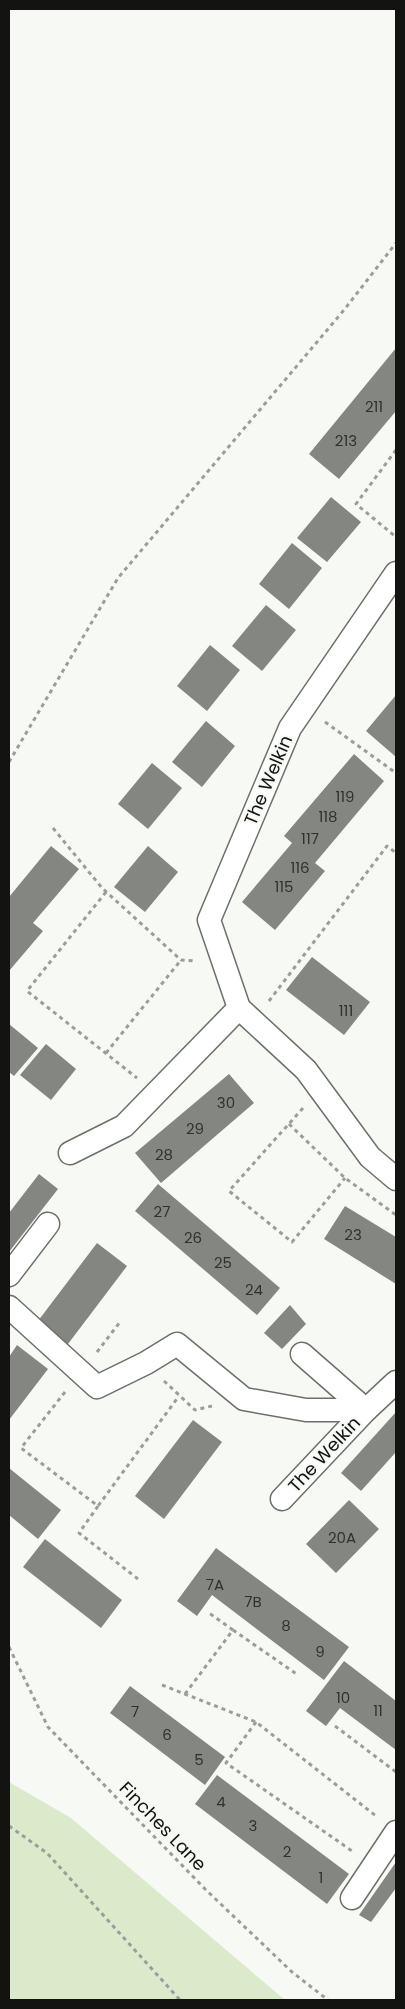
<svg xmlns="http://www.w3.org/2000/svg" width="405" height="2009" viewBox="0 0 405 2009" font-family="Poppins,sans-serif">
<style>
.green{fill:#dbeacb}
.building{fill:#848781}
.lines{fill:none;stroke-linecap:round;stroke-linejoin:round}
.street-casing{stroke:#6d6f6a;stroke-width:25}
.path{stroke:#9b9d99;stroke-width:3;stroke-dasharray:4 4;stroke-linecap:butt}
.street{stroke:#fff;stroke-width:22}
.labels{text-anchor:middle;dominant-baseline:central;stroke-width:4;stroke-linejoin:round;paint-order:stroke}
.number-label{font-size:15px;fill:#2f312e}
.street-label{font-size:18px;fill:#131412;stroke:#f7faf4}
</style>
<rect width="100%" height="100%" fill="#f7faf4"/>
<path class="green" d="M9,1782l62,36 214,182h-276z"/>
<g class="building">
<path d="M396,348v63l-57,68 -30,-25z"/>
<path d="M331,497l30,25 -34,40 -30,-24z"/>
<path d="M292,543l30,25 -33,41 -30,-25z"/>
<path d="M266,605l30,25 -34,41 -30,-25z"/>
<path d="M210,645l30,25 -33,41 -30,-25z"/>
<path d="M396,695v62l-30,-26z"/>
<path d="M206,721l29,25 -33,41 -30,-25z"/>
<path d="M354,754l30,27 -69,82 10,8 -50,59 -33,-28 50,-59 -8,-7z"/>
<path d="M152,763l30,25 -34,41 -30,-25z"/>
<path d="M51,846l28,23 -46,54 10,8 -34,40v-74z"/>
<path d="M148,846l30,26 -33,40 -31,-25z"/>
<path d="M312,957l58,45 -26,33 -58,-45z"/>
<path d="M9,1024l29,24 -24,28 -5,-4z"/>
<path d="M46,1044l30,25 -25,31 -31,-25z"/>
<path d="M229,1074l25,29 -93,80 -26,-30z"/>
<path d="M39,1174l19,15 -49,63v-39z"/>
<path d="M158,1184l122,104 -23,27 -122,-104z"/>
<path d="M345,1206l51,31v47l-72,-45z"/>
<path d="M97,1243l30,23 -59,78 -30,-23z"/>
<path d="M290,1305l16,19 -24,25 -18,-16z"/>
<path d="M17,1345l31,24 -39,51v-63z"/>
<path d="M396,1412v40l-35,39 -20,-18z"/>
<path d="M193,1420l29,22 -58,77 -29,-23z"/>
<path d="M9,1468l52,42 -23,29 -29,-24z"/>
<path d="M349,1500l30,29 -43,44 -30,-29z"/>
<path d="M45,1539l77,61 -21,28 -78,-61z"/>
<path d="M216,1548l133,99 -25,33 -112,-85 -15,21 -20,-15z"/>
<path d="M344,1661l52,40v49l-56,-42 -14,18 -20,-15z"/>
<path d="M130,1686l95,71 -20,28 -95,-72z"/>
<path d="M217,1775l132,99 -22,30 -132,-100z"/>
<path d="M396,1862v26l-25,34 -12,-7z"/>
</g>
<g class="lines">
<defs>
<g id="street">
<path d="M396,573l-106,155 -81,192 30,88 67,62 64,87 26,22"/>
<path d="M70,1153l54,-27 115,-118"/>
<path d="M9,1275l39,-51"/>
<path d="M9,1307l88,80 49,-24 31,-19 67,55 62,11h60l30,-28"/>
<path d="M282,1499l84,-89 -64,-56"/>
<path d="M352,1898l44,-66"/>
</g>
</defs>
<use href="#street" class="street-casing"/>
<g class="path">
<path d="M396,450l-40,54 40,33"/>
<path d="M325,722l71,51"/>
<path d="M9,762l109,-184 226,-268 52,-67"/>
<path d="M53,828l49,60 79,72 14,1"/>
<path d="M106,892l-79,99 110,87"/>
<path d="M269,1001l118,-155 9,7"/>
<path d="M106,1053l75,-93"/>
<path d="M303,1108l-74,83 63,51 53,-64"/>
<path d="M289,1124l56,54 51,37"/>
<path d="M97,1352l23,-30"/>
<path d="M164,1381l31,29 17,-4"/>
<path d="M65,1392l-44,56 77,58 81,-110"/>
<path d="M98,1506l-19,27 59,46"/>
<path d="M233,1630l65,45"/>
<path d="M9,1647l39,80 157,162 87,83 36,28"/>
<path d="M162,1685l94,37 120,94"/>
<path d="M185,1694l48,-64 -24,-17"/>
<path d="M256,1722l-30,41 126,88"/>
<path d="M335,1726l61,46"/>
<path d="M9,1826l38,27 133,147"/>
</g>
<use href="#street" class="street"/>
</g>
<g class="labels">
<g class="number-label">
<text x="374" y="406">211</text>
<text x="346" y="440">213</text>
<text x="345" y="796">119</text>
<text x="328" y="816">118</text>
<text x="310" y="838">117</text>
<text x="300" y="867">116</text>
<text x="284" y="886">115</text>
<text x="346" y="1010">111</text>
<text x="226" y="1102">30</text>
<text x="195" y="1128">29</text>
<text x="164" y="1154">28</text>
<text x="162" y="1211">27</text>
<text x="353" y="1234">23</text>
<text x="193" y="1237">26</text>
<text x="223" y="1262">25</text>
<text x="254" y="1289">24</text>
<text x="342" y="1537">20A</text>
<text x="215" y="1584">7A</text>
<text x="253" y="1601">7B</text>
<text x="286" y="1625">8</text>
<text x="320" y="1651">9</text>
<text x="343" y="1697">10</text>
<text x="378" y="1710">11</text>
<text x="135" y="1711">7</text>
<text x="167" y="1734">6</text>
<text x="199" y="1759">5</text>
<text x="221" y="1801">4</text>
<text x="253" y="1825">3</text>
<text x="287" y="1851">2</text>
<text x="321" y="1877">1</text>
</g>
<g class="street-label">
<text transform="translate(268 780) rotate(-67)">The Welkin</text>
<text transform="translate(324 1454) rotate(-47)">The Welkin</text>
<text transform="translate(163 1826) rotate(46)">Finches Lane</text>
</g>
</g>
<rect width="405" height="2009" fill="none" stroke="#131412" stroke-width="20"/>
</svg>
